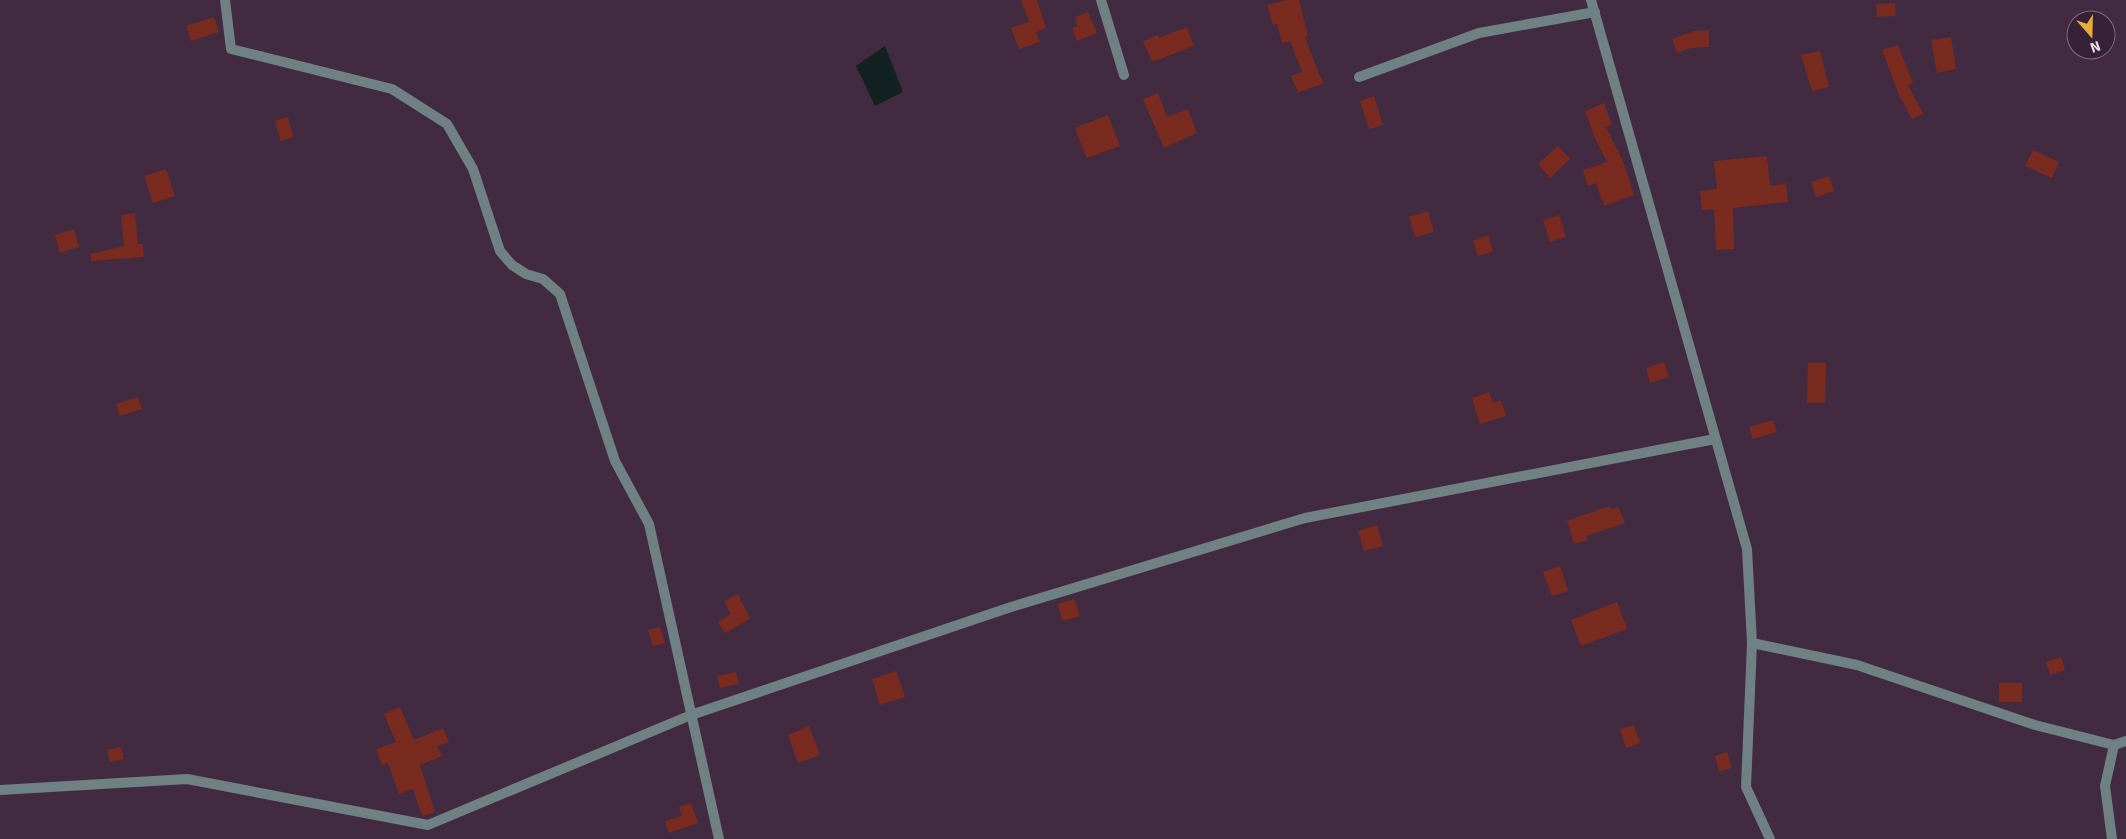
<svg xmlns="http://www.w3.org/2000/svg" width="2126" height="839" viewBox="0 0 2126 839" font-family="Signika,sans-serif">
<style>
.water{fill:#122223}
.building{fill:#782b1e}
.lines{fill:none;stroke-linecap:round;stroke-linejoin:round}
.street{stroke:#6f8185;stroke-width:10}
</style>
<rect width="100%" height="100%" fill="#422b41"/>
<path class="water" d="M885,46l18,46 -28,14 -19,-40z"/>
<g class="building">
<path d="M1021,0h16l9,28 -10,4 4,10 -21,7 -8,-21 18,-6z"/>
<path d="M1285,0h14l9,36 -3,1 14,37 5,9 -26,10 -7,-17 11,-4 -12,-31 -8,2 -5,-19 -4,1 -6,-20z"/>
<path d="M1895,3l1,13 -19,1 -1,-13z"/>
<path d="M1088,12l9,21 -20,8 -5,-13 6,-2 -3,-9z"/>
<path d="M214,17l5,15 -28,9 -5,-15z"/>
<path d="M1187,27l7,19 -42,16 -9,-21 15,-6 1,3z"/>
<path d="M1709,30v17l-18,1 -14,5 -5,-14 22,-8z"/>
<path d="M1951,37l5,32 -19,4 -6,-33z"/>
<path d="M1898,45l15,38 -5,2 15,29 -11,5 -13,-24 -17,-45z"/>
<path d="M1820,51l9,36 -17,4 -11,-36z"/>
<path d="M1158,93l9,24 21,-8 9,24 -33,15 -21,-49z"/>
<path d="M1374,96l9,29 -14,4 -9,-28z"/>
<path d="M1604,103l8,22 -6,2 17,34 11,34 -30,11 -8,-23 -8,3 -5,-16 24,-8 -12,-24 -10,-27z"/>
<path d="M1108,115l12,31 -33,12 -12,-30z"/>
<path d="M288,117l5,20 -12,4 -6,-20z"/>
<path d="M1558,146l12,13 -20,19 -12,-14z"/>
<path d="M2033,150l26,12 -7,16 -27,-12z"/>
<path d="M1767,156l3,30 16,-3 2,19 -55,6 1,41 -18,1 -2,-41 -12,1 -2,-19 17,-2 -3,-28z"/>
<path d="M166,169l9,27 -22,7 -9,-27z"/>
<path d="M1829,176l5,15 -18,6 -5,-15z"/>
<path d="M1428,211l6,21 -19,5 -6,-20z"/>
<path d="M135,213l3,31h5l1,13 -53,4 -1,-7 34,-8 -3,-31z"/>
<path d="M1559,215l7,22 -16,5 -7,-22z"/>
<path d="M74,229l5,18 -19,6 -5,-18z"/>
<path d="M1488,235l5,16 -15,5 -5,-15z"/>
<path d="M1664,362l5,15 -19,6 -4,-15z"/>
<path d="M1808,363h18l-1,40h-18z"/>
<path d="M1489,392l4,11 8,-3 5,16 -26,8 -8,-26z"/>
<path d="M138,397l4,12 -22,7 -4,-12z"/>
<path d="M1773,420l4,12 -24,7 -4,-12z"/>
<path d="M1609,506l2,4 7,-3 7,16 -39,13 2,4 -14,4 -7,-23z"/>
<path d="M1377,525l6,21 -19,5 -6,-20z"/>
<path d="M1560,566l8,25 -16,5 -9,-24z"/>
<path d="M738,594l12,25 -25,14 -7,-11 13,-8 -7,-12z"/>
<path d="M1074,599l6,17 -17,5 -6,-17z"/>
<path d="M1617,602l10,27 -46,17 -10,-26z"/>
<path d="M660,627l5,16 -12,3 -5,-16z"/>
<path d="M2061,657l4,13 -15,5 -4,-13z"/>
<path d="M896,671l9,26 -25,8 -8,-26z"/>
<path d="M736,672l3,12 -19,4 -3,-12z"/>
<rect x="1999" y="683" width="23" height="19"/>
<path d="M400,707l14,33 29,-12 6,14 -12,4 5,10 -22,9 15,47 -13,4 -9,-27 -14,5 -11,-31 -6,2 -6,-16 20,-7 -12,-28z"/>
<path d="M1634,725l6,18 -14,5 -6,-19z"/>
<path d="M809,726l11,29 -22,8 -10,-28z"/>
<path d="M121,747l3,12 -14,3 -3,-12z"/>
<path d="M1727,752l5,16 -13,4 -4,-16z"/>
<path d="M691,803l7,20 -29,10 -4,-12 17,-5 -3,-9z"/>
</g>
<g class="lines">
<g class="street">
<path d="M225,0l6,49 161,40 55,35 26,45 27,82 12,14 14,9 17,5 17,15 55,167 34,63 70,315"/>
<path d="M1101,0l23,75"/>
<path d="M1591,0l156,549 5,94 -6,144 24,52"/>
<path d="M1359,77l120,-44 116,-21"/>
<path d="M1752,643l105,22 178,60 79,20 12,-4"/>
<path d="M0,790l187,-11 241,46 263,-110 320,-108 294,-89 410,-79"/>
<path d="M2112,839l-7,-53 9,-41"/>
</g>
</g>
<g transform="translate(2091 35) rotate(160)"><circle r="24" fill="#372136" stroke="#7f6b7e"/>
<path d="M0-4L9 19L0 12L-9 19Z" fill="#e7ac36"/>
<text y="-8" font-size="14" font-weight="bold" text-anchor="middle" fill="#eadbe9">N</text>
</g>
</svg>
